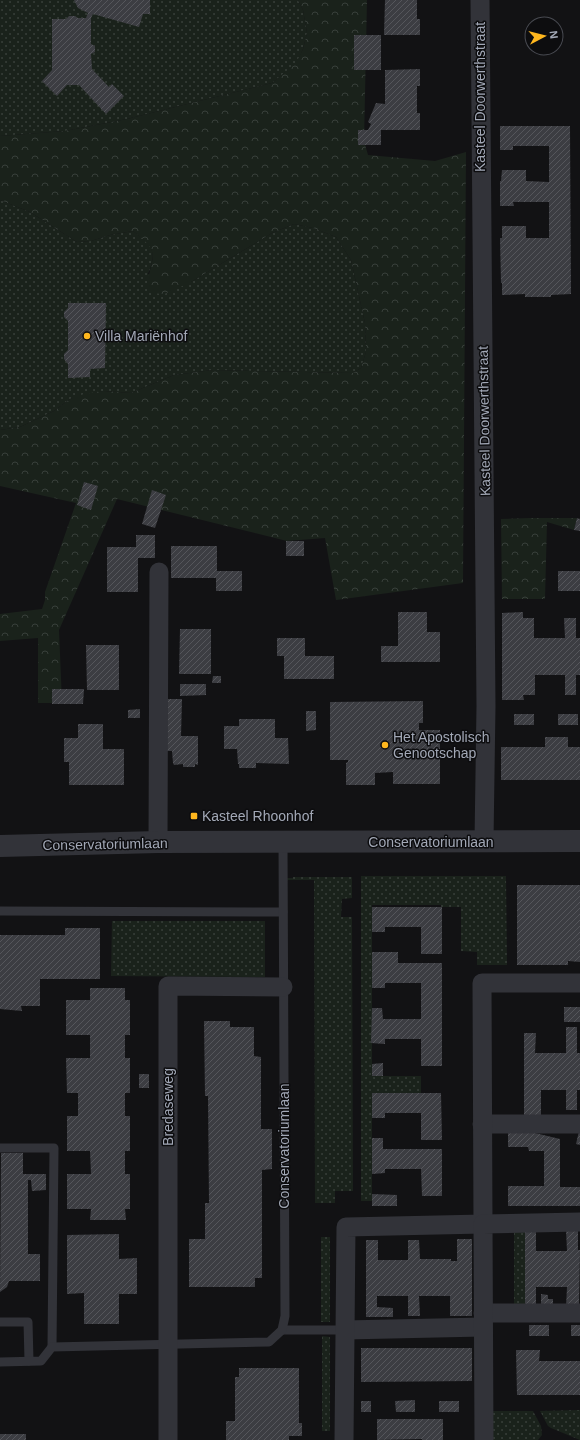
<svg xmlns="http://www.w3.org/2000/svg" width="580" height="1440" viewBox="0 0 580 1440" font-family="Arial,sans-serif">
<style>
.grass{fill:url(#grass-dots)}
.forest{fill:url(#forest-crowns)}
.building{fill:url(#building-hatch)}
.lines{fill:none;stroke-linecap:round;stroke-linejoin:round}
.service{stroke:#323339;stroke-width:9}
.minor{stroke:#323339;stroke-width:19}
.tertiary{stroke:#323339;stroke-width:22}
.poi-dot{fill:#ffb71e;stroke:#0d0d0f;stroke-width:1.5}
.labels{text-anchor:middle;dominant-baseline:central;stroke-width:3;stroke-linejoin:round;paint-order:stroke}
.street-label{font-size:14px;fill:#a2a8b6;stroke:#0d0d0f}
.poi-label{font-size:14px;fill:#a2a8b6;stroke:#0d0d0f;text-anchor:start}
</style>
<defs>
<pattern id="grass-dots" width="8" height="8" patternUnits="userSpaceOnUse"><rect width="8" height="8" fill="#1a221b"/><path d="M2 2h.1M6 6h.1" fill="none" stroke="#383f3a" stroke-width="1.8" stroke-linecap="round"/></pattern>
<pattern id="forest-crowns" width="20" height="18" patternUnits="userSpaceOnUse"><rect width="20" height="18" fill="#1a221b"/><path d="M2 6a3 3 0 1 1 6 0M12 15a3 3 0 1 1 6 0" fill="none" stroke="#383f3a"/></pattern>
<pattern id="building-hatch" width="6" height="6" patternUnits="userSpaceOnUse"><rect width="6" height="6" fill="#3c3d42"/><path d="M-1 1l2-2M0 6l6-6M5 7l2-2" fill="none" stroke="#55565b"/></pattern>
</defs>
<rect width="100%" height="100%" fill="#121214"/>
<g class="grass">
<path d="M0,0h298l5,10 4,23 -4,16 -6,14 -25,20 -145,36 -62,12 -65,5z"/>
<path d="M0,200l30,12 47,30 14,-1 19,-6 23,-4c19,14 25,19 15,43l43,8 81,-49 22,-9 19,4 23,9 15,23 14,63 1,29 -5,16 -8,5 -140,-3 -39,5 -43,18 -28,-2 -33,8 -16,12 -34,16 -20,3z"/>
<path d="M361,876h145l1,89h-30v-13l-16,-1v-44h-20v-2h-69v171h49v17h-49v108h-11z"/>
<path d="M293,877h59v21l-10,1 -1,18h11l1,274h-18v12h-20l-1,-323h-26l-1,1v-3h6z"/>
<path d="M112,921h153v56l-154,-1z"/>
<path d="M514,1230l11,1v76h-11z"/>
<rect x="321" y="1237" width="9" height="85"/>
<path d="M322,1336l8,1v94h-8z"/>
<path d="M580,1410v30l-29,-12 -3,-2 -8,-15z"/>
<path d="M489,1411h44l8,15 1,9 -4,5h-49z"/>
</g>
<g class="forest">
<path d="M298,0h69l-3,141 4,14 67,6 31,-9 -3,431 -127,17 -11,-62 -38,3 -170,-42 -58,131 3,73h-24v-65l-38,3v-27l42,-5 3,-9v-8l31,-89 -76,-17v-56l20,-3 34,-16 16,-12 14,-5 19,-3 28,2 43,-18 39,-5 140,3 8,-5 5,-16 -1,-29 -14,-63 -15,-23 -23,-9 -19,-4 -22,9 -81,49 -17,8 -10,4 -13,-1 -4,-7c4,-31 16,-32 -14,-55l-23,4 -19,6 -14,1 -47,-30 -30,-12v-64l65,-5 62,-12 145,-36 24,-20 7,-14 4,-16 -4,-23z"/>
<path d="M530,518h47l-3,12 -27,-8 -2,77h-43l-1,-80z"/>
</g>
<g class="building">
<path d="M74,0h76v14h-7l-4,13 -46,-13 -2,4v26l4,2v6l-4,2 1,15 17,18 3,-3 12,12 -18,18 -27,-29h-12l-10,11 -15,-15 10,-11v-51h14l3,-3h6l3,2h8l2,-5 -10,-5z"/>
<path d="M385,0h32v19h3v16h-36z"/>
<rect x="354" y="35" width="27" height="35"/>
<path d="M420,69v17h-3v27h3v17h-39v15h-23v-15h10l3,-6 -3,-2 8,-19 9,1v-34z"/>
<path d="M500,126h70l1,168 -20,1v2h-26v-3l-23,1v-12h-1l-1,-45h2v-12h24v12h23v-36h-36l1,4h-14v-25h1l1,-11h24v11l23,1v-36h-36v4h-13z"/>
<path d="M68,303h38l-1,65 -15,1v8l-22,1v-14l-4,-5v-5l4,-4v-29l-4,-4v-5l4,-4z"/>
<path d="M84,482l14,4 -7,24 -14,-5z"/>
<path d="M152,490l14,5 -11,33 -13,-4z"/>
<path d="M577,518l3,1v12l-6,-1z"/>
<path d="M136,535h19v23h-17v34h-31v-45h29z"/>
<rect x="286" y="541" width="18" height="15"/>
<path d="M171,546h46v25h25v20h-26v-13h-45z"/>
<rect x="558" y="571" width="22" height="20"/>
<path d="M398,612h29v20h13v30h-59v-16h17z"/>
<path d="M523,612v6h11v20h31l-1,-20h12v20h4v37h-4v20h-11v-20h-30v20h-12l1,5h-22v-87z"/>
<path d="M180,629h31v45h-32z"/>
<path d="M277,638h28v18h29v23h-50v-23h-7z"/>
<path d="M86,645h33v45h-32z"/>
<path d="M213,676h8v7h-9z"/>
<path d="M180,684h26v11l-26,1z"/>
<path d="M52,689h32l-1,15h-31z"/>
<path d="M165,699h17l-1,37h17v29l-3,-1v3h-12v-3l-9,1 -1,-2 -1,-12h-6z"/>
<path d="M423,701v22h-4v7h21v54h-47v-12l-18,1v12h-29v-22l2,-1v-2h-18v-58z"/>
<path d="M140,709v9h-12v-8z"/>
<path d="M306,711h10v19l-10,1z"/>
<rect x="514" y="714" width="20" height="11"/>
<rect x="558" y="714" width="20" height="11"/>
<path d="M239,719h36v19h13l1,26 -33,-1v5h-17v-4h-1l-1,-15h-13v-23h15z"/>
<path d="M78,724h25v25h21v36h-55v-23h-5v-24h14z"/>
<path d="M545,737h23v10h12v33h-79v-33h44z"/>
<path d="M517,885h63v77l-12,-1v4h-51z"/>
<path d="M372,907h70v47h-21v-27h-36v5h-13z"/>
<path d="M65,928h35v51h-60v27h-19l1,5 -22,-2v-74h65z"/>
<path d="M372,952h26v11h44v103h-21v-27h-36v5l-14,-1 1,-35h10l1,11h38v-36h-36v5h-13z"/>
<path d="M90,988h35v12h5v35h-5v23h5v35h-5v23h5v35h-5v23h5v35h-5l1,11h-36l1,-11h-24v-35h24l-1,-23h-23v-35h11v-23h-11l-1,-35h24v-23h-24v-35h24z"/>
<rect x="564" y="1007" width="16" height="15"/>
<path d="M204,1021h26v6h24v29l7,1v72h11v40l-10,1v108h-7v9h-66v-48h16v-36h4l-1,-107h-3z"/>
<path d="M566,1027h11v26h3v37h-3v20h-11v-20h-25v25h-17v-82h12l-1,20h31z"/>
<path d="M383,1063v13h-11v-12z"/>
<rect x="139" y="1074" width="10" height="14"/>
<path d="M372,1093h69l1,47h-21v-27h-36v5h-13z"/>
<path d="M579,1131h1v14l-4,-1z"/>
<path d="M508,1133h27l25,6v48h20v19h-72v-20h36v-35h-15l-1,-4h-20z"/>
<path d="M372,1138h11v11h59v47h-20l-1,-27h-36v4l-13,1z"/>
<path d="M1,1153h22v21h23v16l-14,1 -1,-11h-3v74h12v27h-31l-2,6 -7,5z"/>
<path d="M372,1194l25,1v11h-25z"/>
<path d="M536,1230v21h31l-1,-21h12v20h2l-1,57h-13l1,-20h-31v20h-11v-76z"/>
<path d="M119,1234v25l18,-1v36h-18v30h-35v-31l-17,1v-59z"/>
<path d="M457,1239h15v77h-22v-20h-31l1,20h-12v-20h-31v11l16,1v9h-27v-77h12v20h30v-20h11l1,19h31v2h6z"/>
<path d="M541,1294l7,1v4h5v8h-12z"/>
<rect x="529" y="1325" width="20" height="11"/>
<rect x="571" y="1325" width="9" height="11"/>
<path d="M361,1348h111v33l-111,1z"/>
<path d="M516,1350h24l-1,11h41v34h-63z"/>
<path d="M239,1368h60v55h3v13h-13v4h-63v-19h9v-44h4z"/>
<path d="M415,1400v12h-19l-1,-11z"/>
<rect x="361" y="1401" width="10" height="11"/>
<rect x="439" y="1401" width="20" height="11"/>
<path d="M377,1419h66v21h-21v-1l-45,1z"/>
<rect x="0" y="1434" width="26" height="6"/>
</g>
<g class="lines">
<g class="service">
<path d="M0,911l283,1"/>
<path d="M0,1148h54l-2,199"/>
<path d="M0,1322h28l1,39"/>
<path d="M282,1330h63"/>
<path d="M0,1362l41,-1 11,-14 217,-5 13,-12 3,-14 -2,-474"/>
</g>
<g class="minor">
<path d="M480,0l6,706 -2,135"/>
<path d="M158,842l1,-270"/>
<path d="M482,1124h98"/>
<path d="M483,1313h97"/>
<path d="M345,1330l138,-3"/>
<path d="M168,1440v-454l115,1"/>
<path d="M344,1440l2,-213 137,-3 -1,-241h98"/>
<path d="M484,1440l-1,-216 97,-2"/>
</g>
<path class="tertiary" d="M0,846l158,-4 422,-1"/>
</g>
<g class="poi-dot">
<circle cx="87" cy="336" r="4"/>
<circle cx="385" cy="745" r="4"/>
<rect x="190" y="812" width="8" height="8" rx="2"/>
</g>
<g class="labels">
<g class="street-label">
<text transform="translate(480 97) rotate(-90)">Kasteel Doorwerthstraat</text>
<text transform="translate(484 421) rotate(-91)">Kasteel Doorwerthstraat</text>
<text x="431" y="842">Conservatoriumlaan</text>
<text transform="translate(105 844) rotate(-1)">Conservatoriumlaan</text>
<text transform="translate(168 1107) rotate(-90)">Bredaseweg</text>
<text transform="translate(284 1146) rotate(-90)">Conservatoriumlaan</text>
</g>
<g class="poi-label">
<text x="95" y="336">Villa Mariënhof</text>
<text x="393" y="737">Het Apostolisch<tspan x="393" dy="16">Genootschap</tspan></text>
<text x="202" y="816">Kasteel Rhoonhof</text>
</g>
</g>
<g transform="translate(544 36) rotate(83)"><circle r="19" fill="#0d0d0f" stroke="#494b52"/>
<path d="M0-3L7 15L0 10L-7 15Z" fill="#ffb71e"/>
<text y="-6" font-size="11" font-weight="bold" text-anchor="middle" fill="#a2a8b6">N</text>
</g>
</svg>
